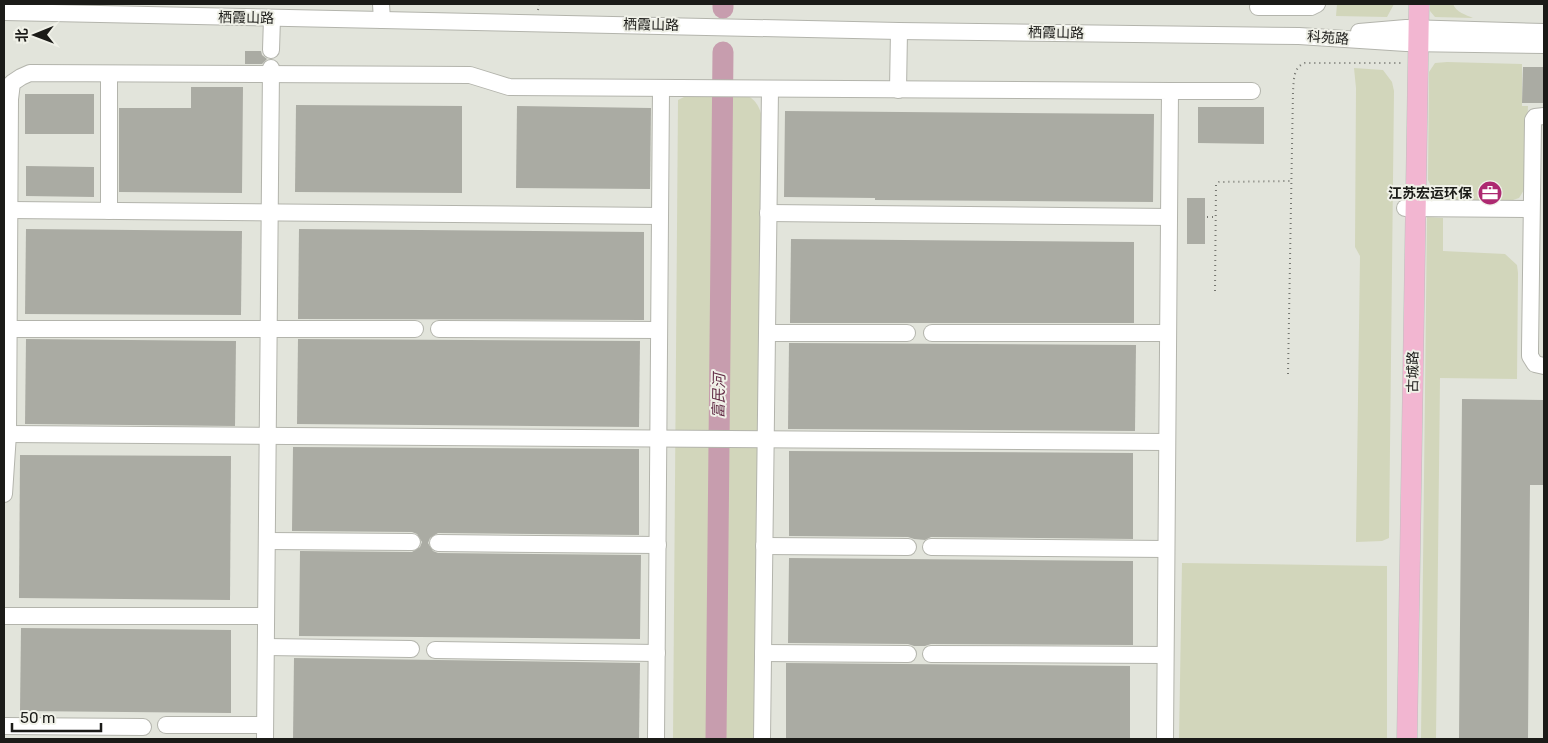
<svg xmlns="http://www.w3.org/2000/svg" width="1548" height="743" viewBox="0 0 1548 743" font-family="Rubik,'Noto Sans SC',sans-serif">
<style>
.green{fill:#d2d6bb}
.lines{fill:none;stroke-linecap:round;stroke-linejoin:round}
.river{stroke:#c79dae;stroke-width:21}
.building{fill:#aaaba3}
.minor-casing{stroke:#b3b4ac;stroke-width:18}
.major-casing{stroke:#bfbfbe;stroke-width:21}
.path{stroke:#757670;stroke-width:2;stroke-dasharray:1 4;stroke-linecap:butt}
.minor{stroke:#fff;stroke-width:16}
.major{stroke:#f2b6d1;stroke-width:20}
.labels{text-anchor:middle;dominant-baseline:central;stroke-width:4;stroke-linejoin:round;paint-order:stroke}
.street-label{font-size:14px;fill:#1b1b18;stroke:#f0f1e8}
.poi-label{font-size:14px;font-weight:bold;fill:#1b1b18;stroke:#f0f1e8;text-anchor:end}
.water-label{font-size:15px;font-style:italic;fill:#632d47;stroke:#f0f1e8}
</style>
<rect width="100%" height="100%" fill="#e2e4db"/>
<g class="green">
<path d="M1337,4h57l-7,13 -51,-1z"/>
<path d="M1430,4h23c3,8 13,11 20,14l-38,-1 -5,-6z"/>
<path d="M1447,62l75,2v42h6l-4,84 -5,8 -6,2h-69l-10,-8 -6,-12 1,-108 6,-9z"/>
<path d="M1354,68l29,2 9,12 2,9 -5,447 -7,3 -26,1 4,-286 -5,-9 1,-159z"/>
<path d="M744,94c14,6 17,16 19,30l-7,615h-83l5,-639 8,-4z"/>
<path d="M1427,217l16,1v33l62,3 12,11 1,8 -1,106 -77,-1 -4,361h-15z"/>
<path d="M1182,563l205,3v173h-208z"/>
</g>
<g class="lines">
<g class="river">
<path d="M723,8v-4"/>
<path d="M716,739l7,-687"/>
</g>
</g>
<g class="building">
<path d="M245,51h16l1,4 5,4 -5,5h-17z"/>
<path d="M1523,67h21v36h-22z"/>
<path d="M191,87h52l-1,106 -123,-1v-84h72z"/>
<rect x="25" y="94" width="69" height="40"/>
<path d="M296,105l166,1v87l-167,-1z"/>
<path d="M517,106l134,2 -1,81 -134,-1z"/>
<path d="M1198,107h66v37l-66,-1z"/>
<path d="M785,111l369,3 -1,88 -278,-2v-2l-91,-1z"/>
<path d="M26,166l68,1v30l-68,-1z"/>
<rect x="1187" y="198" width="18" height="46"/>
<path d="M26,229l216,2 -1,84 -216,-1z"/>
<path d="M299,229l345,3v88l-346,-1z"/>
<path d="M791,239l343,3v81h-344z"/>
<path d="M26,339l210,2 -1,85 -210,-2z"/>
<path d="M298,339l342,2 -1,86 -342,-3z"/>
<path d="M789,343l347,2 -1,86 -347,-2z"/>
<path d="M1462,399l82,1v85h-14l-2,254h-69z"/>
<path d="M293,447l346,2v86l-201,-2 -8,5 -2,5 5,8 5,2 203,2 -1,84 -341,-3 1,-85 112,1 8,-5 2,-5 -5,-8 -5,-2 -120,-1z"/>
<path d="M789,451l344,2v86l-202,-2 -6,3 -11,-1 -6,-2 -119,-1z"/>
<path d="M20,455l211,1 -1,144 -211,-2z"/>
<path d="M789,558l344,3v84l-202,-1 -6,2h-11l-6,-2 -120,-1z"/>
<path d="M21,628l210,2v83l-211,-2z"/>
<path d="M294,658l346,5 -1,76h-346z"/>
<path d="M786,663l344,3v73h-344z"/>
</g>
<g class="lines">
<defs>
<g id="minor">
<path d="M381,4l1,16"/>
<path d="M1258,7h53l6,-3"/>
<path d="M4,12l895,19 400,5 107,7 138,2"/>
<path d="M1359,32l47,-4 138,4"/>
<path d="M271,50l1,-32"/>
<path d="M109,74v137"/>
<path d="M898,90l1,-59"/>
<path d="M1170,91h82"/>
<path d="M1544,116l-9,1 -2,3 -3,230v6l5,8 9,2"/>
<path d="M1405,208l126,1"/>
<path d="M10,210l650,6"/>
<path d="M768,213l401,4"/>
<path d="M9,329h406"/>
<path d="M439,329l220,1"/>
<path d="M767,333h140"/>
<path d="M932,333h236"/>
<path d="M8,434l1159,8"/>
<path d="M4,494l4,-60 2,-335 2,-16 9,-6 9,-4 440,2 39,12 661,4 -5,648"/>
<path d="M267,541l145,1"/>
<path d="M438,543l220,2"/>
<path d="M764,546l144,1"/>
<path d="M931,547l235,2"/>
<path d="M4,616h262"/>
<path d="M266,647l145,2"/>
<path d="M435,650l222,3"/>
<path d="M763,653l145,1"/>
<path d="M931,654l234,1"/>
<path d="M166,725h99"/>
<path d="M4,726l139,1"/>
<path d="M265,739l6,-671"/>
<path d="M656,739l5,-651"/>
<path d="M762,739l8,-650"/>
</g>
<path id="major" d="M1407,739l12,-735"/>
</defs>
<use href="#minor" class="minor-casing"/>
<use href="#major" class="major-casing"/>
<g class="path">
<path d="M538,10l1,-6"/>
<path d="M1207,217h7"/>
<path d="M1215,291l1,-107 3,-2 72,-1"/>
<path d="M1288,374l5,-283c1,-11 0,-24 12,-28h99"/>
</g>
<use href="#minor" class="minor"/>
<use href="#major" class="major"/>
</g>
<defs>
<symbol id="office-disc" viewBox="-11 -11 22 22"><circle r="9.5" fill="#ad2971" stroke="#f0f1e8"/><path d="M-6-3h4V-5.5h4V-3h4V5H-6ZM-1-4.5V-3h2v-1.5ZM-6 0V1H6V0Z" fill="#fff"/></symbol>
</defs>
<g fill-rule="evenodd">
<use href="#office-disc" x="1476" y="179" width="28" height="28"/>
</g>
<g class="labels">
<g class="street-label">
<text transform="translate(246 18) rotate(1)">栖霞山路</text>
<text transform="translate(651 25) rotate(1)">栖霞山路</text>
<text transform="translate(1056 33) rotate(1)">栖霞山路</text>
<text transform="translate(1328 38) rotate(4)">科苑路</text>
<text transform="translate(1413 372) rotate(-89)">古城路</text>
</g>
<g class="poi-label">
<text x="1472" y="193">江苏宏运环保</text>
</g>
<g class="water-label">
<text transform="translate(719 396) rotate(-89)">富民河</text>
</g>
</g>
<rect width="1548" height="743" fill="none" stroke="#1b1b18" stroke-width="10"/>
<g transform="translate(35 35) rotate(269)" stroke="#f0f1e8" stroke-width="4" paint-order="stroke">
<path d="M0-4L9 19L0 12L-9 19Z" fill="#1b1b18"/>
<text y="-8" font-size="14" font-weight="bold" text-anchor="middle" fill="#1b1b18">北</text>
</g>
<path d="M12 723v8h89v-8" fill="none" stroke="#1b1b18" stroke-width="2.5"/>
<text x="20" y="723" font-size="15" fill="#1b1b18" stroke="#f0f1e8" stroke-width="4" paint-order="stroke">50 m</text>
</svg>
